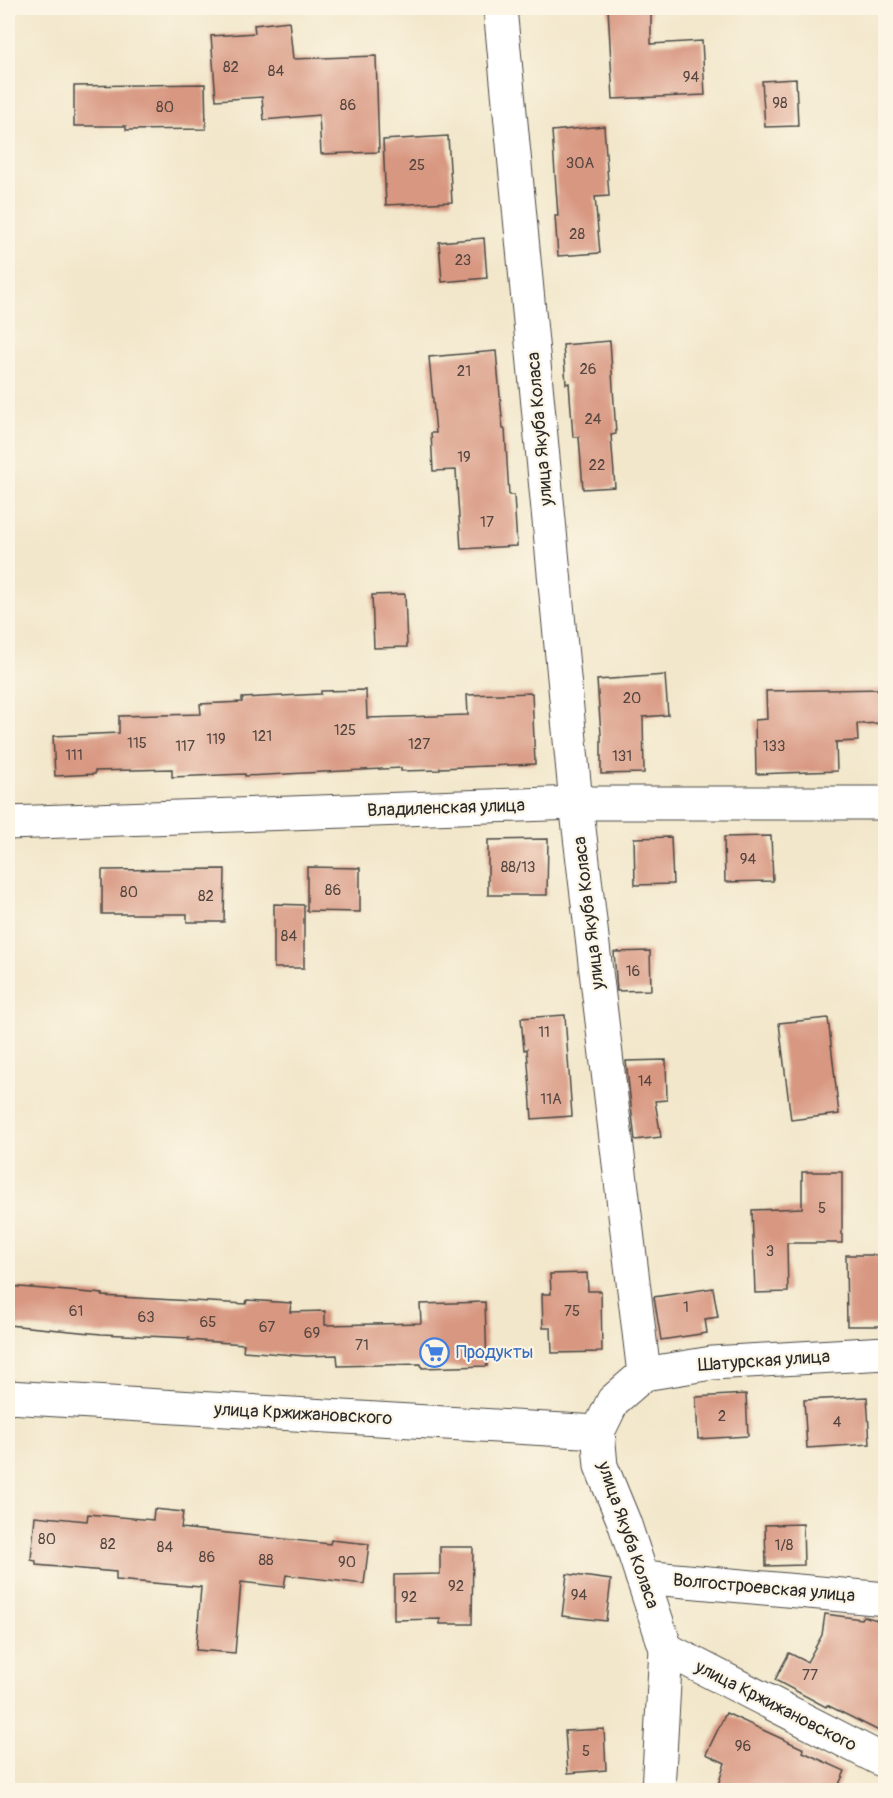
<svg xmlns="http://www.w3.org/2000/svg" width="893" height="1798" viewBox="0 0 893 1798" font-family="Pangolin,sans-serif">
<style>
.building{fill:#d89781}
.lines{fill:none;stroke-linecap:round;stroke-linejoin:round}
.minor-casing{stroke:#494743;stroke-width:35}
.minor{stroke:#fff;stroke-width:33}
.labels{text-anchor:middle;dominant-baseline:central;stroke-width:4.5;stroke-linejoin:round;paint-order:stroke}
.number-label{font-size:15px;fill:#564640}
.street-label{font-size:18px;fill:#2b2b2b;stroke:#fcf5e5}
.shop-label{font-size:18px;fill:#366cbe;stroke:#fcf5e5;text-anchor:start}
</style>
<rect width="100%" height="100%" fill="#fcf5e5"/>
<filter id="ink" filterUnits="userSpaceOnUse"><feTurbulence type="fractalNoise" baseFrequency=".0167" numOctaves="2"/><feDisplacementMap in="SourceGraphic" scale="12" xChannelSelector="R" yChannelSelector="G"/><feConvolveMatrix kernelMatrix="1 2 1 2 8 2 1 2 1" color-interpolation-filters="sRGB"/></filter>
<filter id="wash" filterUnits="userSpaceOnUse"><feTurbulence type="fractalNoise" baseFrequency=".008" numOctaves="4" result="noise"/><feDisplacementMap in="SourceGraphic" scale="24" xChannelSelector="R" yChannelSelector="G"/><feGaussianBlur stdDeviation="1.35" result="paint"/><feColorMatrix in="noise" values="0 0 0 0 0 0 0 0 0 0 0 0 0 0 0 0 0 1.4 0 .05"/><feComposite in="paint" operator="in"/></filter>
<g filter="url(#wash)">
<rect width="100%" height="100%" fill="#f2e7cb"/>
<g id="blocks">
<g class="building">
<path d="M608,8h43v36l51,-3 3,54 -92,4z"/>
<path d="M289,21l4,38 83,-3 3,96 -58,2 -2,-39 -55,5 -2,-23 -46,3 -5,-64 44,-3 -1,-8z"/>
<path d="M796,79l2,47 -33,1 -3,-46z"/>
<path d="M205,84l1,45 -80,1v-4h-52v-40z"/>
<path d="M604,126l5,70 -14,1 5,56 -42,3 -3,-40h3l-6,-85z"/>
<path d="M448,136l4,66 -66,3 -3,-65z"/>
<path d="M484,238l3,40 -45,4 -3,-40z"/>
<path d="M610,341l6,93 -5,1 4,52 -32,2 -4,-52h-6l-4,-54 -3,1 -3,-39z"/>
<path d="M496,351l7,78h2l4,66h5l3,51 -56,3 -5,-79 -23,1 -2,-38h5l-7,-76z"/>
<path d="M405,594l2,53 -33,1 -2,-53z"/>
<path d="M665,675l3,40 -25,2 1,56 -43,1v-40l-4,-54z"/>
<path d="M885,689v34l-28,1 1,17 -22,1 1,29 -81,3 -1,-54 12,-1 -1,-28z"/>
<path d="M366,690l1,28 101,-3 -1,-20 65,-2 3,71 -95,4v2l-39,1v-3l-156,8v-2l-73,3v-8l-77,2v3l-40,2 -2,-40 66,-3v-17l82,-2 -1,-10 42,-2v-4l79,-4v-3z"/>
<path d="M771,836l2,45 -48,1 -1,-45z"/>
<path d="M671,837l2,47 -38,1 -1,-47z"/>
<path d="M548,839l-1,56h-59v-55z"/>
<path d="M307,867l53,1v44l-53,-1z"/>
<path d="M225,869l-1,53h-37v-8h-85v-44z"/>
<path d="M274,904l30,1v63h-30z"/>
<path d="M650,951l1,39 -34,1 -3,-39z"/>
<path d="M565,1015l7,101 -40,3 -5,-70 -3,1 -3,-32z"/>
<path d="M828,1018l11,96 -48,6 -12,-97z"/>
<path d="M666,1060l1,40 -12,1 6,36 -26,3 -9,-79z"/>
<path d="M802,1172h40v71h-55l1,49 -33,1 -3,-83 50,-2z"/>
<path d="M846,1255h39v71h-38z"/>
<path d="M587,1273l1,18h13l1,61 -50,1 -1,-25h-8l-1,-34h9l-1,-20z"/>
<path d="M8,1286l95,8 -1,2 144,8 1,-4 44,3 -1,9 35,-1v14l96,-2 -1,-19 65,-2 2,64 -65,2 -1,-4 -83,2 -1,-11 -31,1 -63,-5 1,-7 -56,-4 1,-2 -88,-4 -93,-9z"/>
<path d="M713,1288l5,29 -13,2 2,14 -46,7 -7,-43z"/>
<path d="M746,1394l2,42 -50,3 -2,-42z"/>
<path d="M867,1397l3,47 -63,4 -3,-48z"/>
<path d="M154,1509l29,3 -2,16 149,16 1,-4 38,4 -5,40 -78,-9 -2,12 -43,-5 -6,71 -39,-3 5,-63 -85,-7v-8l-80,-7v-4l-5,-1 4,-44 52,5 1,-7 65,6z"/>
<path d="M803,1524l1,41 -38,1 -1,-41z"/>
<path d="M440,1547h33l-1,77h-32v-5l-46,1v-45l46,-1z"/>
<path d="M567,1574l44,6 -5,41 -44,-5z"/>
<path d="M825,1614l36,5 2,-3 22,6v112l-58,-29 -1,2 -51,-27 14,-27 18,9 15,-27z"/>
<path d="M726,1713l78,36 -1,3 42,19 -9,20h-120l9,-28 -19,-9z"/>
<path d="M604,1729l2,41 -38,3 -3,-42z"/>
</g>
</g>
</g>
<g filter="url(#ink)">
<use href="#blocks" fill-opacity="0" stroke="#494743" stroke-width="1.5"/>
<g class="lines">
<defs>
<g id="minor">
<path d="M500,8l76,795 68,571 -31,27 -15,31 3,34 23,56 42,127 -8,141"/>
<path d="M8,823l568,-20h310"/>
<path d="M644,1374l68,-11 174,-10"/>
<path d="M8,1397l590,35"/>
<path d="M642,1577l244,22"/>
<path d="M666,1649l220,113"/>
</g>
</defs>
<use href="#minor" class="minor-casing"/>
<use href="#minor" class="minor"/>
</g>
</g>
<defs>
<symbol id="supermarket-ring" viewBox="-11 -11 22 22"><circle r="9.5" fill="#fcf5e5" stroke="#3f7fe0" stroke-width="1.5"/><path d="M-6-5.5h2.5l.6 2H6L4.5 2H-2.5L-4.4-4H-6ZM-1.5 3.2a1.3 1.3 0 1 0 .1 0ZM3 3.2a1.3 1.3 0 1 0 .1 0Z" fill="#3f7fe0"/></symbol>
</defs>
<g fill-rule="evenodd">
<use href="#supermarket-ring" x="418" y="1336" width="33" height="33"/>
</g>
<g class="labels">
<g class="number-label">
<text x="231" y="67">82</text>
<text x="276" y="71">84</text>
<text x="691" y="77">94</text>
<text x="780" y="103">98</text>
<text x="348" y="105">86</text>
<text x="165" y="107">80</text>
<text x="580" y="163">30А</text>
<text x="417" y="165">25</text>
<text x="577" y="234">28</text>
<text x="463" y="260">23</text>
<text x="588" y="369">26</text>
<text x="464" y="371">21</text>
<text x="593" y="419">24</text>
<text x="464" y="457">19</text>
<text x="597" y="465">22</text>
<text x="487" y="522">17</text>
<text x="632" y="698">20</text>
<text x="345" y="730">125</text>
<text x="262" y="736">121</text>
<text x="216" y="739">119</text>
<text x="137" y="743">115</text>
<text x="419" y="744">127</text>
<text x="185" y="746">117</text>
<text x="774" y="746">133</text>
<text x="74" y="755">111</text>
<text x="622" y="756">131</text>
<text x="748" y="859">94</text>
<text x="518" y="867">88/13</text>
<text x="333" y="890">86</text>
<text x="129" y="892">80</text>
<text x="206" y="896">82</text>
<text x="289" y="936">84</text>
<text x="633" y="971">16</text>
<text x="544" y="1032">11</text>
<text x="645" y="1081">14</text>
<text x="551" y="1099">11А</text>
<text x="822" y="1208">5</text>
<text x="770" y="1251">3</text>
<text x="686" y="1307">1</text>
<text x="76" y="1311">61</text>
<text x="572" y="1311">75</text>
<text x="146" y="1317">63</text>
<text x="208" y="1322">65</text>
<text x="267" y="1327">67</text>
<text x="312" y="1333">69</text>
<text x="362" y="1345">71</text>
<text x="722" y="1416">2</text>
<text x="837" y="1422">4</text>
<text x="47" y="1539">80</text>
<text x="108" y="1544">82</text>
<text x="784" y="1545">1/8</text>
<text x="165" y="1547">84</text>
<text x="207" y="1557">86</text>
<text x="266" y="1560">88</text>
<text x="347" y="1562">90</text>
<text x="456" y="1586">92</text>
<text x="579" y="1595">94</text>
<text x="409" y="1597">92</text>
<text x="810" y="1675">77</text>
<text x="743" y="1746">96</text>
<text x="586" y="1751">5</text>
</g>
<g class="street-label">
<text transform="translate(540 429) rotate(-95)">улица Якуба Коласа</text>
<text transform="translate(446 808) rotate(-2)">Владиленская улица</text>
<text transform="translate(589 913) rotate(-97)">улица Якуба Коласа</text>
<text transform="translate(764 1361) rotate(-4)">Шатурская улица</text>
<text transform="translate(303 1414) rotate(3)">улица Кржижановского</text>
<text transform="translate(628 1535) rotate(71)">улица Якуба Коласа</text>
<text transform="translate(764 1588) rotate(5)">Волгостроевская улица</text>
<text transform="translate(776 1706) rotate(27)">улица Кржижановского</text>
</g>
<g class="shop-label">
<text x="456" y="1352">Продукты</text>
</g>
</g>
<rect width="893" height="1798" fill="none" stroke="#fcf5e5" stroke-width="30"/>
</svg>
